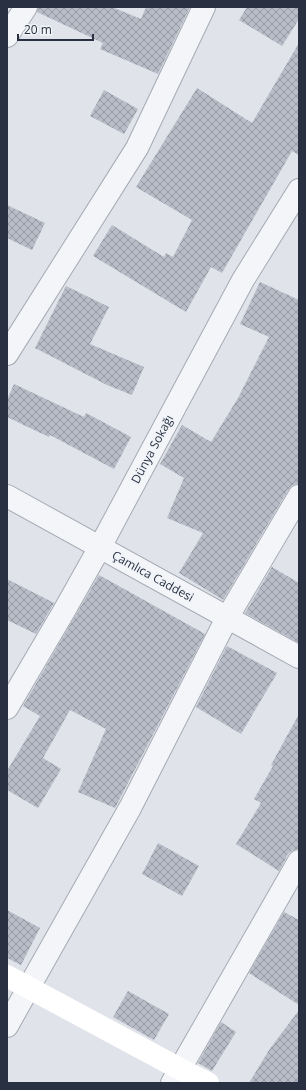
<svg xmlns="http://www.w3.org/2000/svg" width="306" height="1090" viewBox="0 0 306 1090" font-family="'Open Sans',sans-serif">
<style>
.building{fill:url(#building-cross-hatch)}
.lines{fill:none;stroke-linecap:round;stroke-linejoin:round}
.street-casing{stroke:#a5aab4;stroke-width:24}
.street{stroke:#f3f5f8;stroke-width:22}
.secondary{stroke:#fff;stroke-width:22}
.labels{text-anchor:middle;dominant-baseline:central;stroke-width:3;stroke-linejoin:round;paint-order:stroke}
.street-label{font-size:12px;fill:#283042;stroke:#f0f3f7}
</style>
<defs>
<pattern id="building-cross-hatch" width="8" height="8" patternUnits="userSpaceOnUse"><rect width="8" height="8" fill="#b7bcc7"/><path d="M0 0l8 8M0 8l8-8" fill="none" stroke="#9599a3"/></pattern>
</defs>
<rect width="100%" height="100%" fill="#e0e3ea"/>
<g class="building">
<path d="M38,7h74l29,12 5,-12h44l-32,67 -58,-25 3,-6 -66,-31z"/>
<path d="M247,7h52v12l-17,27 -43,-26z"/>
<path d="M299,43v112l-7,-4 -70,122 -11,-6 -25,45 -93,-56 19,-31 52,32 2,-4 7,4 19,-37 -56,-33 61,-99 55,35z"/>
<path d="M104,90l34,19 -14,25 -34,-18z"/>
<path d="M7,205l38,18 -13,27 -25,-12z"/>
<path d="M260,282l39,18v184l-6,1 -5,5 -65,110 -44,-27 24,-40 -36,-15 17,-40 -24,-14 22,-39 29,17 27,-44 31,-61 -29,-13z"/>
<path d="M66,286l43,21 -19,37 54,23 -12,28 -25,-10 -72,-37z"/>
<path d="M14,384l70,33 2,-4 45,24 -17,32 -64,-34 -1,2 -42,-20v-17z"/>
<path d="M272,567l27,16v60l-54,-30z"/>
<path d="M99,575l106,59 -90,174 -37,-16 28,-63 -36,-19 -27,48 18,11 -23,39 -31,-18v-19l33,-55 -17,-10z"/>
<path d="M7,579l47,24 -18,31 -29,-14z"/>
<path d="M227,646l50,27 -36,61 -45,-27z"/>
<path d="M299,714v135l-6,1 -5,4 -9,17 -43,-27 25,-41 -7,-4 19,-33 -2,-1z"/>
<path d="M158,843l41,23 -17,30 -40,-22z"/>
<path d="M7,910l33,18 -19,37 -14,-7z"/>
<path d="M284,912l15,8v85l-50,-32z"/>
<path d="M128,991l41,23 -15,26 -41,-23z"/>
<path d="M299,1010v73h-50l20,-33z"/>
<path d="M221,1022l15,10 -24,39 -14,-8z"/>
</g>
<g class="lines">
<defs>
<g id="street">
<path d="M7,36l19,-29"/>
<path d="M7,354l130,-206 67,-141"/>
<path d="M7,496l292,161"/>
<path d="M7,708l57,-97 36,-64 143,-267 56,-90"/>
<path d="M7,1026l123,-218 97,-190 72,-122"/>
<path d="M172,1083l127,-222"/>
</g>
</defs>
<use href="#street" class="street-casing"/>
<use href="#street" class="street"/>
<path class="secondary" d="M7,976l173,93 28,14"/>
</g>
<g class="labels">
<g class="street-label">
<text transform="translate(152 449) rotate(-62)">Dünya Sokağı</text>
<text transform="translate(153 576) rotate(29)">Çamlıca Caddesi</text>
</g>
</g>
<rect width="306" height="1090" fill="none" stroke="#283042" stroke-width="16"/>
<path d="M18 34v6h75v-6" fill="none" stroke="#283042" stroke-width="2"/>
<text x="24" y="34" font-size="12" fill="#283042" stroke="#f0f3f7" stroke-width="3" paint-order="stroke">20 m</text>
</svg>
